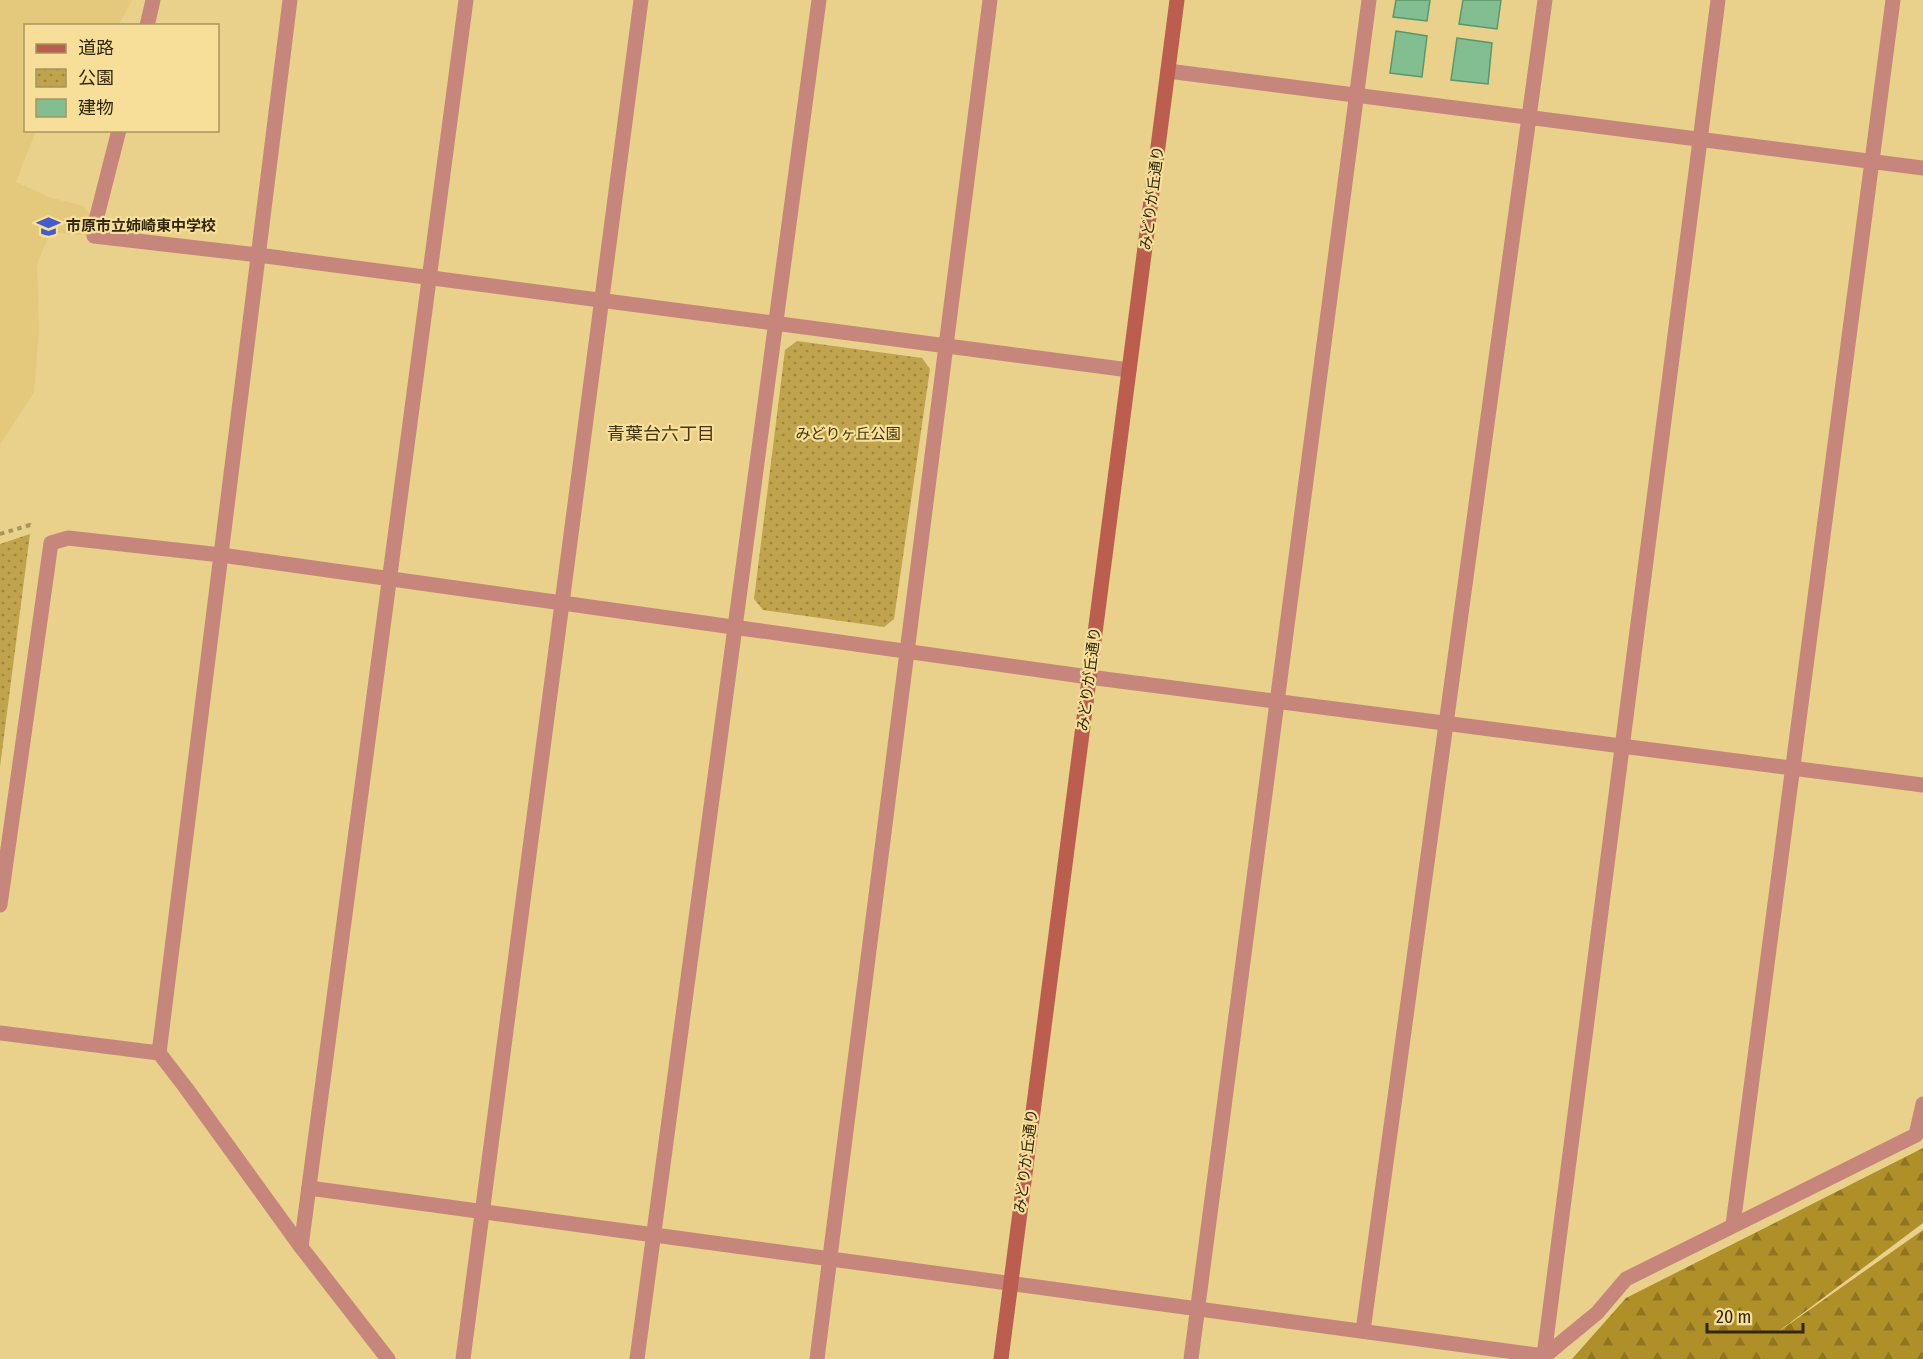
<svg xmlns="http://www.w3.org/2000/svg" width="1923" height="1359" viewBox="0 0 1923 1359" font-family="'Fira Sans Condensed','Noto Sans JP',sans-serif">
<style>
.built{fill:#e4c97c}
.forest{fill:url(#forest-firs)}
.park{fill:url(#park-dots)}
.building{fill:#82be8f;stroke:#5c976a;stroke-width:1.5}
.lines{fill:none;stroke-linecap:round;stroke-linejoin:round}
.path{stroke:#a7945e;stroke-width:4;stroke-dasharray:4.5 4.5;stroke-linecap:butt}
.street{stroke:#c7867b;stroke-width:15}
.secondary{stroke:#bb5e4f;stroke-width:15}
.labels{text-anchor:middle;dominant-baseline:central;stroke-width:4.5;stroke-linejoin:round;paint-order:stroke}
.street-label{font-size:15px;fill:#31280b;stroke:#f7de99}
.poi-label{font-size:15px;font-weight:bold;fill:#31280b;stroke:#f7de99;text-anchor:start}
.park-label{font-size:15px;fill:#3e3105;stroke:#f7de99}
.quarter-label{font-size:18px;fill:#423612;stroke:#f7de99}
</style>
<defs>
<pattern id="forest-firs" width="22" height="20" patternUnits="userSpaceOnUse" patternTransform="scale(1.5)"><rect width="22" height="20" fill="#af8f28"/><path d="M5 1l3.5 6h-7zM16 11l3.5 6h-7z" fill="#8f7521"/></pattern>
<pattern id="park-dots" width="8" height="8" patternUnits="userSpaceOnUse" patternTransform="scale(1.5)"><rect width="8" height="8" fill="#c0a34d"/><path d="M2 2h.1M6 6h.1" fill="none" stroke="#9d853e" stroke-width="1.8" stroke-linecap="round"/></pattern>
</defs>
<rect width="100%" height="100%" fill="#e9d18c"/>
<path class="built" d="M0,0h132l-13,25 -93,1v104l10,1 -20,51 33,15 34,9 13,14 -2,16 -43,-4 -14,31 2,66 -5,63 -34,53z"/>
<path class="forest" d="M1923,1148v75l-148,111 148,-104v129h-351l54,-61z"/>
<g class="park">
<path d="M797,341l125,17 8,11 -36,250 -10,8 -121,-17 -9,-11 31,-249z"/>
<path d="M30,534l-30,233v-223z"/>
</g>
<g class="building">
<path d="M1396,0h34l-3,21 -34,-4z"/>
<path d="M1463,0h38l-4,29 -38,-5z"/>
<path d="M1396,31l31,5 -5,41 -32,-4z"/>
<path d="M1457,38l35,5 -4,41 -37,-4z"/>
</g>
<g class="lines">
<path class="path" d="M0,534l30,-9 3,3"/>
<g class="street">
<path d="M147,26l6,-26"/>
<path d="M1168,71l755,97"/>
<path d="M119,130l-23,90 -2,16 164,19 871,115"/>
<path d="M0,905l51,-362 17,-5 153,17 868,122 834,108"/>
<path d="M0,1033l159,20 27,35 115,159 87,112"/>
<path d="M159,1053l131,-1053"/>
<path d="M309,1188l1235,168"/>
<path d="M1733,1225l160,-1225"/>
<path d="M301,1247l165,-1247"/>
<path d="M1363,1331l182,-1331"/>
<path d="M1544,1356l174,-1356"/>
<path d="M463,1359l178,-1359"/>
<path d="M637,1359l182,-1359"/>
<path d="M817,1359l173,-1359"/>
<path d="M1191,1359l178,-1359"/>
<path d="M1541,1359l56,-46 29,-34 290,-144 7,-31"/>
</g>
<path class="secondary" d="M1001,1359l176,-1359"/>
</g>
<defs>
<symbol id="school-bare" viewBox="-9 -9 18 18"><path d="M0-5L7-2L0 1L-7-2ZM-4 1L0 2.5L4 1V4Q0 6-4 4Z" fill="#445acd" stroke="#f7de99" stroke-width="2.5" paint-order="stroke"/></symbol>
</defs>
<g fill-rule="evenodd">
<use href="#school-bare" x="32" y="210" width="33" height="33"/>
</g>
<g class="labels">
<g class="street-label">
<text transform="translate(1152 198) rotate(-83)">みどりが丘通り</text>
<text transform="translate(1089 679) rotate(-83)">みどりが丘通り</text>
<text transform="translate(1026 1161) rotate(-83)">みどりが丘通り</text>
</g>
<g class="poi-label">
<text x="66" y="226">市原市立姉崎東中学校</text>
</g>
<g class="park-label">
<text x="848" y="434">みどりヶ丘公園</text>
</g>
<g class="quarter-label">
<text x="661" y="434">青葉台六丁目</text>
</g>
</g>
<rect x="24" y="24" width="195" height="108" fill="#f7de99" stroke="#a89560" stroke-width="1.5"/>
<rect x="36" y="44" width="30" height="9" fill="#bb5e4f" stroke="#a89560" stroke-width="1.5"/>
<text x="78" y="54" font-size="18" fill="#31280b">道路</text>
<rect x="36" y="69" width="30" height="18" fill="url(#park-dots)" stroke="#a89560" stroke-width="1.5"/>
<text x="78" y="84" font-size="18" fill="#31280b">公園</text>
<rect x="36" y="99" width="30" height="18" fill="#82be8f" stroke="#a89560" stroke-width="1.5"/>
<text x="78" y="114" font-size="18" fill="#31280b">建物</text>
<path d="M1707 1323v9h96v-9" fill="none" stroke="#31280b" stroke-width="3"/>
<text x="1716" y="1323" font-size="18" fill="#31280b" stroke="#f7de99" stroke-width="4.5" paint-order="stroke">20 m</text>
</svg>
